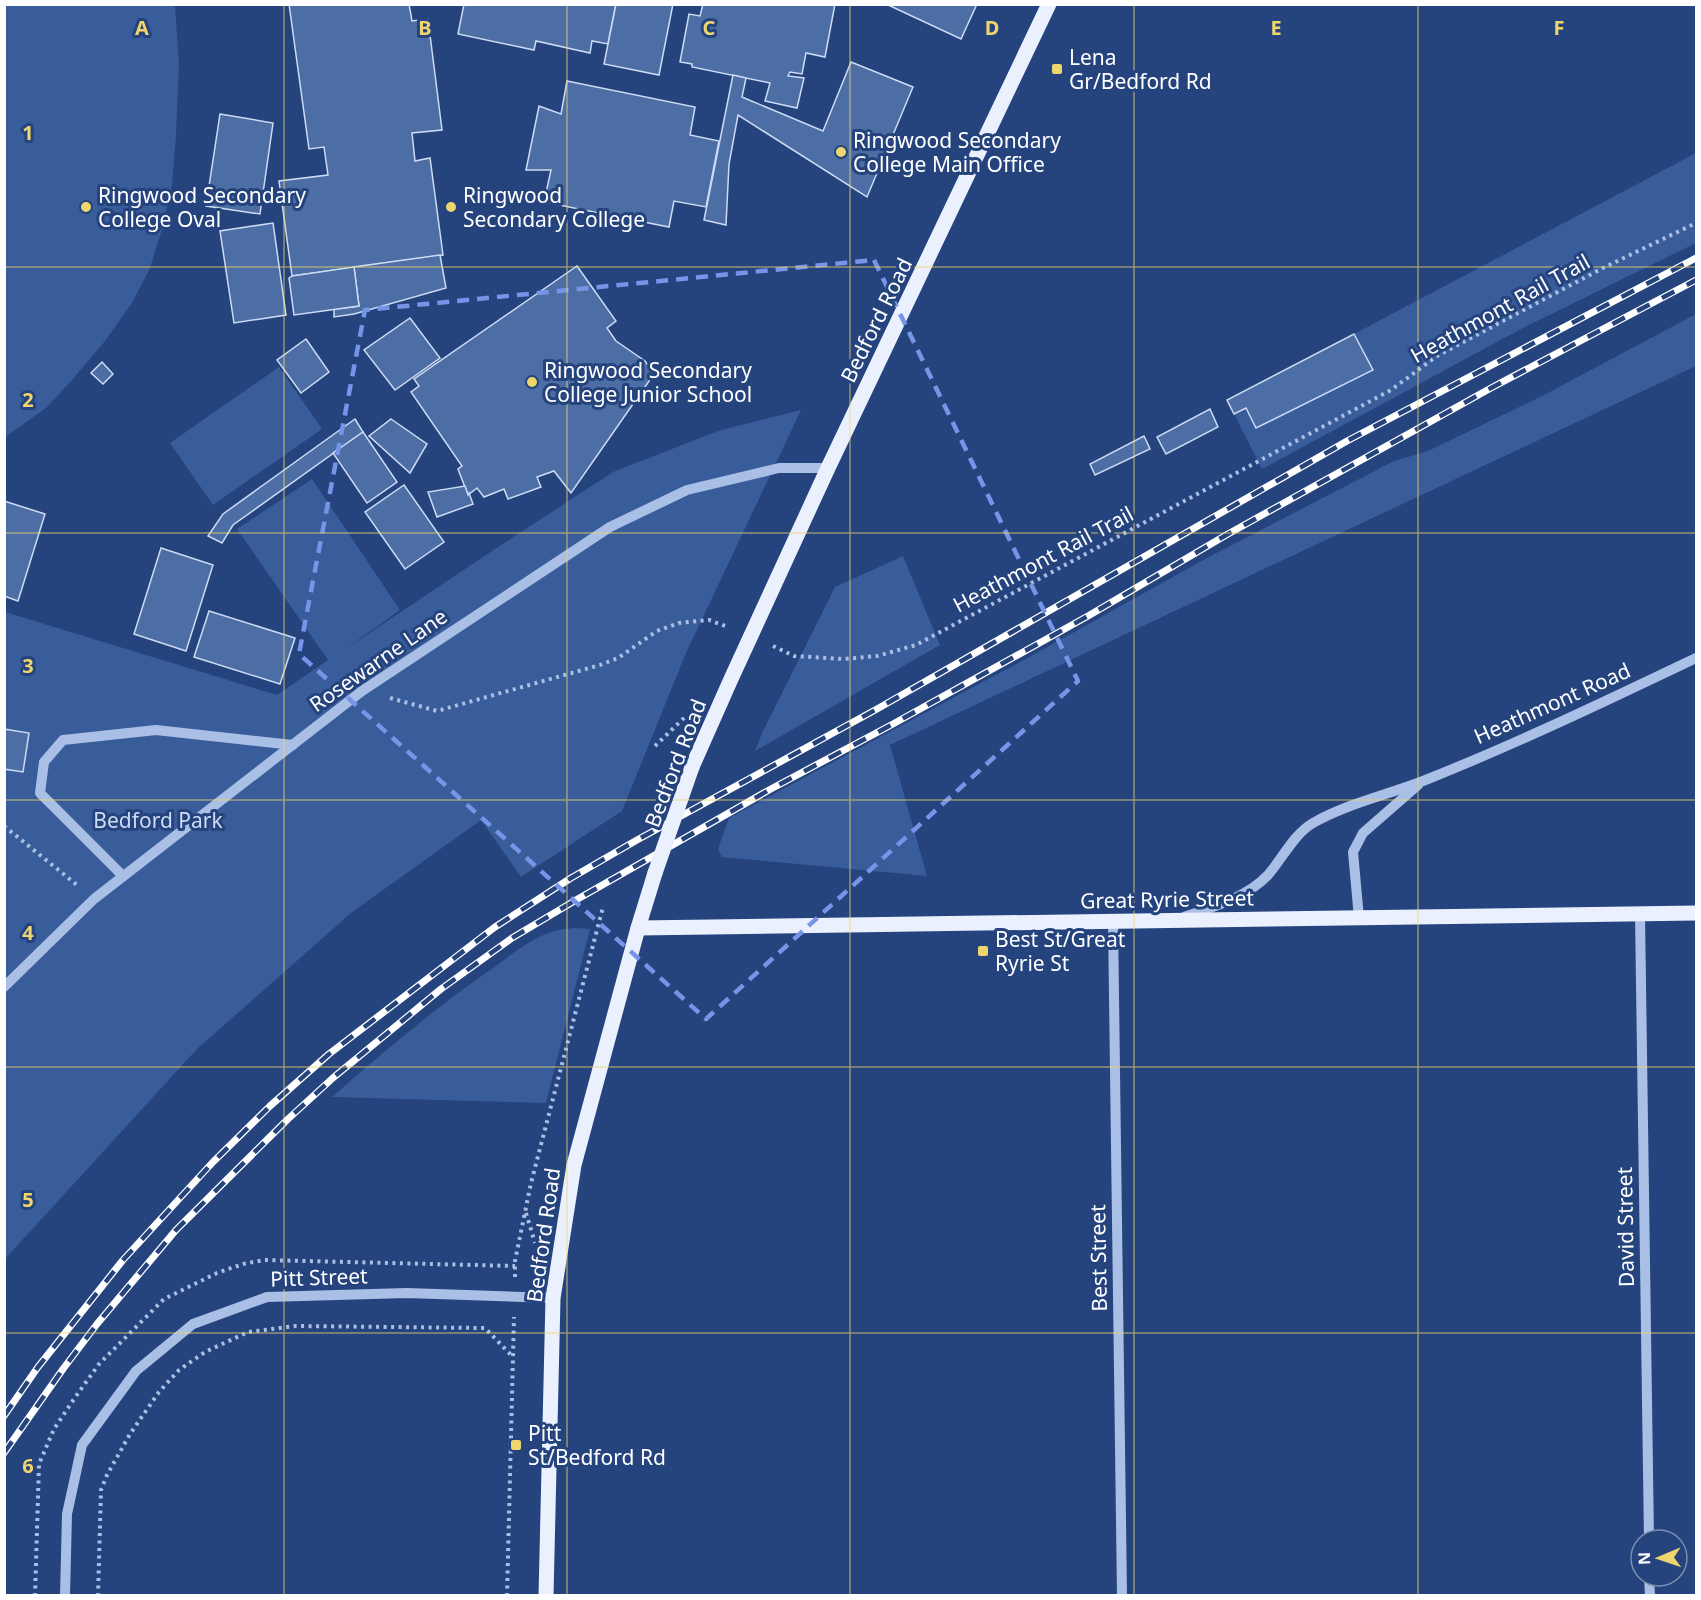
<svg xmlns="http://www.w3.org/2000/svg" width="1701" height="1600" viewBox="0 0 1701 1600" font-family="'Noto Sans',sans-serif">
<style>
.green{fill:#395c9a}
.building{fill:#4d6da5;stroke:#cddbf4;stroke-width:1.5}
.lines{fill:none;stroke-linecap:round;stroke-linejoin:round}
.path{stroke:#aabfe5;stroke-width:4;stroke-dasharray:3 4.5;stroke-linecap:butt}
.minor{stroke:#aabfe5;stroke-width:10}
.major{stroke:#eaf0fd;stroke-width:15}
.rail-casing{stroke:#fff;stroke-width:7}
.rail{stroke:#25437d;stroke-width:4.5;stroke-dasharray:14;stroke-linecap:butt}
.major-bridge{stroke:#eaf0fd;stroke-width:15}
.marked{fill:none;stroke:#7795e8;stroke-width:4.5;stroke-dasharray:12 8;stroke-linejoin:round}
.grid{fill:none;stroke:#eed56e;stroke-width:1.5;stroke-opacity:0.55}
.poi-dot{fill:#eed56e;stroke:#25437d;stroke-width:2}
.labels{text-anchor:middle;dominant-baseline:central;stroke-width:6;stroke-linejoin:round;paint-order:stroke}
.poi-label{font-size:21px;fill:#fff;stroke:#25437d;text-anchor:start}
.street-label{font-size:21px;fill:#fff;stroke:#25437d}
.park-label{font-size:21px;fill:#cddbf4;stroke:#25437d}
.grid-label{font-size:20px;text-anchor:middle;font-weight:bold;fill:#eed56e;stroke:#25437d;stroke-width:6;stroke-linejoin:round;paint-order:stroke}
</style>
<rect width="100%" height="100%" fill="#25437d"/>
<g class="green">
<path d="M4,5h171l4,60 -3,71 -4,49 -10,44 -12,39 -18,35 -27,38 -32,38 -27,29 -41,29z"/>
<path d="M1696,153v90l-175,86 -259,140 -28,-55 12,-6 10,20 116,-57 -18,-37z"/>
<path d="M1696,314v52l-806,379 37,131 -205,-19 -4,-8 11,-31 304,-163 172,-96 189,-98 34,-10 116,-56z"/>
<path d="M279,367l43,62 -109,76 -43,-62z"/>
<path d="M801,410l-115,243 -64,158 -101,66 -40,-57 -130,93 -154,136 -192,210v-647l272,83 51,-35 -91,-131 75,-50 88,131 -56,40 154,-103 115,-75 105,-41z"/>
<path d="M903,556l37,89 -185,106 8,-20 72,-144z"/>
<path d="M575,928l15,1 -44,174 -214,-6c51,-45 102,-88 158,-127 16,-11 32,-25 49,-33 12,-6 23,-8 36,-9z"/>
</g>
<g class="building">
<path d="M289,4h120l3,17 16,-2 14,111 -30,3 3,28 15,-3 13,97 -151,21 -13,-95 49,-6 -4,-28 -15,2z"/>
<path d="M464,4h152l-8,40 -16,-3 -2,12 -54,-12 -2,9 -76,-16z"/>
<path d="M616,4h57l-14,71 -55,-11z"/>
<path d="M703,4h132l-10,53 -19,-4 -4,21 -12,-2 -2,4 16,2 -7,30 -32,-7 5,-18 -78,-16v-3l-12,-2 9,-48 11,2z"/>
<path d="M886,4h91l-16,35z"/>
<path d="M851,62l62,25 -46,110 -129,-82 -9,49 -3,61 -22,-5 29,-145 13,3 -4,19 81,34z"/>
<path d="M567,81l128,26 -5,28 29,6 -13,66 -32,-6 -5,26 -125,-25 7,-32h-25l13,-64 22,8z"/>
<path d="M220,114l53,9 -13,91 -54,-8z"/>
<path d="M273,223l13,92 -52,8 -14,-92z"/>
<path d="M440,255l6,33 -92,26 -20,3v-8l25,-3 -5,-39z"/>
<path d="M577,266l39,55 -9,7 9,13 29,20 9,13 -83,119 -17,-22 -17,6 4,10 -33,12 -4,-10 -20,8 -7,-9 -9,7 -10,-26 4,-3 -51,-74 8,-6 -5,-7z"/>
<path d="M354,267l5,39 -65,9 -5,-37 3,-2z"/>
<path d="M410,318l30,40 -45,32 -31,-40z"/>
<path d="M1354,334l19,36 -117,58 -10,-20 -12,6 -7,-14z"/>
<path d="M306,339l23,33 -28,21 -24,-33z"/>
<path d="M102,362l11,12 -10,10 -12,-11z"/>
<path d="M1210,409l8,18 -52,27 -9,-17z"/>
<path d="M355,419l8,13 -130,93 -11,18 -14,-7 15,-22z"/>
<path d="M391,419l36,25 -17,29 -41,-37z"/>
<path d="M363,432l34,50 -30,21 -34,-50z"/>
<path d="M1144,436l6,13 -55,26 -5,-11z"/>
<path d="M404,485l40,57 -39,27 -40,-57z"/>
<path d="M465,486l3,9 1,-2 4,11 -36,13 -9,-25z"/>
<path d="M4,501l41,13 -27,87 -14,-5z"/>
<path d="M161,548l52,17 -27,86 -52,-17z"/>
<path d="M209,611l86,27 -15,46 -86,-27z"/>
<path d="M4,729l25,4 -6,39 -19,-3z"/>
</g>
<g class="lines">
<g class="path">
<path d="M773,646l21,10 50,3 33,-3 39,-11 475,-255 46,-34 164,-87 95,-46"/>
<path d="M390,698l47,13 163,-46 18,-7 39,-27 22,-8 30,-3 19,7"/>
<path d="M655,746l30,-29"/>
<path d="M4,826l73,59"/>
<path d="M526,1213l9,30"/>
<path d="M515,1277v-16l16,-78 72,-276"/>
<path d="M35,1596l4,-132 15,-35 20,-30 25,-35 65,-65 53,-26 26,-9 21,-4 251,6"/>
<path d="M98,1596l3,-106 6,-15 23,-41 29,-42 20,-22 26,-18 43,-20 48,-6 189,2 27,28"/>
<path d="M507,1596l7,-279"/>
</g>
<g class="minor">
<path d="M123,876l-83,-83 4,-31 19,-22 93,-10 137,15"/>
<path d="M1640,914l9,626"/>
<path d="M1184,917c29,-10 62,-19 84,-42 14,-16 26,-41 45,-52 33,-19 74,-28 110,-42 93,-37 183,-80 273,-123"/>
<path d="M1359,918l-6,-66 10,-19 55,-48"/>
<path d="M1113,921l9,675"/>
<path d="M4,987l90,-88 268,-208 248,-164 77,-37 92,-22h49"/>
<path d="M1649,1576l1,20"/>
<path d="M65,1596l2,-82 15,-69 54,-74 57,-47 74,-27 140,-4 146,5"/>
</g>
<g class="major">
<path d="M692,767l39,-88 97,-211 221,-464"/>
<path d="M638,928l1058,-15"/>
<path d="M546,1596l7,-298 21,-133 64,-237 17,-55"/>
</g>
<defs>
<g id="rail">
<path d="M4,1416l34,-49 85,-107 90,-98 57,-56 59,-52 166,-127 76,-49 66,-38 240,-131 470,-268 349,-183"/>
<path d="M4,1453l59,-84 34,-45 79,-94 112,-111 46,-42 107,-88 71,-51 64,-38 193,-110 124,-66 195,-108 140,-82 263,-146 205,-108"/>
</g>
</defs>
<use href="#rail" class="rail-casing"/>
<use href="#rail" class="rail"/>
<path class="major-bridge" d="M655,873l37,-106"/>
</g>
<path class="marked" d="M874,260l204,421 -372,338 -407,-365 66,-344z"/>
<path class="grid" d="M284,4v1592M567,4v1592M850,4v1592M1134,4v1592M1418,4v1592M4,267h1692M4,533h1692M4,800h1692M4,1067h1692M4,1333h1692"/>
<g class="poi-dot">
<rect x="1051" y="63" width="12" height="12" rx="3"/>
<circle cx="841" cy="152" r="6"/>
<circle cx="86" cy="207" r="6"/>
<circle cx="451" cy="207" r="6"/>
<circle cx="532" cy="382" r="6"/>
<rect x="977" y="945" width="12" height="12" rx="3"/>
<rect x="510" y="1439" width="12" height="12" rx="3"/>
</g>
<g class="labels">
<g class="poi-label">
<text x="1069" y="57">Lena<tspan x="1069" dy="24">Gr/Bedford Rd</tspan></text>
<text x="853" y="140">Ringwood Secondary<tspan x="853" dy="24">College Main Office</tspan></text>
<text x="98" y="195">Ringwood Secondary<tspan x="98" dy="24">College Oval</tspan></text>
<text x="463" y="195">Ringwood<tspan x="463" dy="24">Secondary College</tspan></text>
<text x="544" y="370">Ringwood Secondary<tspan x="544" dy="24">College Junior School</tspan></text>
<text x="995" y="939">Best St/Great<tspan x="995" dy="24">Ryrie St</tspan></text>
<text x="528" y="1433">Pitt<tspan x="528" dy="24">St/Bedford Rd</tspan></text>
</g>
<g class="street-label">
<text transform="translate(1500 308) rotate(-29)">Heathmont Rail Trail</text>
<text transform="translate(876 320) rotate(-64)">Bedford Road</text>
<text transform="translate(1043 559) rotate(-28)">Heathmont Rail Trail</text>
<text transform="translate(378 660) rotate(-35)">Rosewarne Lane</text>
<text transform="translate(1552 703) rotate(-24)">Heathmont Road</text>
<text transform="translate(675 763) rotate(-69)">Bedford Road</text>
<text transform="translate(1167 899) rotate(-1)">Great Ryrie Street</text>
<text transform="translate(1625 1227) rotate(-91)">David Street</text>
<text transform="translate(543 1235) rotate(-82)">Bedford Road</text>
<text transform="translate(1098 1258) rotate(-91)">Best Street</text>
<text transform="translate(319 1277) rotate(-2)">Pitt Street</text>
</g>
<g class="park-label">
<text x="158" y="820">Bedford Park</text>
</g>
</g>
<g class="grid-label">
<text x="142" y="35">A</text>
<text x="425" y="35">B</text>
<text x="709" y="35">C</text>
<text x="992" y="35">D</text>
<text x="1276" y="35">E</text>
<text x="1559" y="35">F</text>
<text x="28" y="140">1</text>
<text x="28" y="407">2</text>
<text x="28" y="673">3</text>
<text x="28" y="940">4</text>
<text x="28" y="1207">5</text>
<text x="28" y="1473">6</text>
</g>
<rect width="1701" height="1600" fill="none" stroke="#ffffff" stroke-width="12"/>
<g transform="translate(1659 1558) rotate(268)"><circle r="28" fill="#25437d" stroke="#7c8eb1" stroke-width="1.5"/>
<path d="M0-4.5L10 22L0 15L-10 22Z" fill="#eed56e"/>
<text y="-9" font-size="16" font-weight="bold" text-anchor="middle" fill="#ffffff">N</text>
</g>
</svg>
